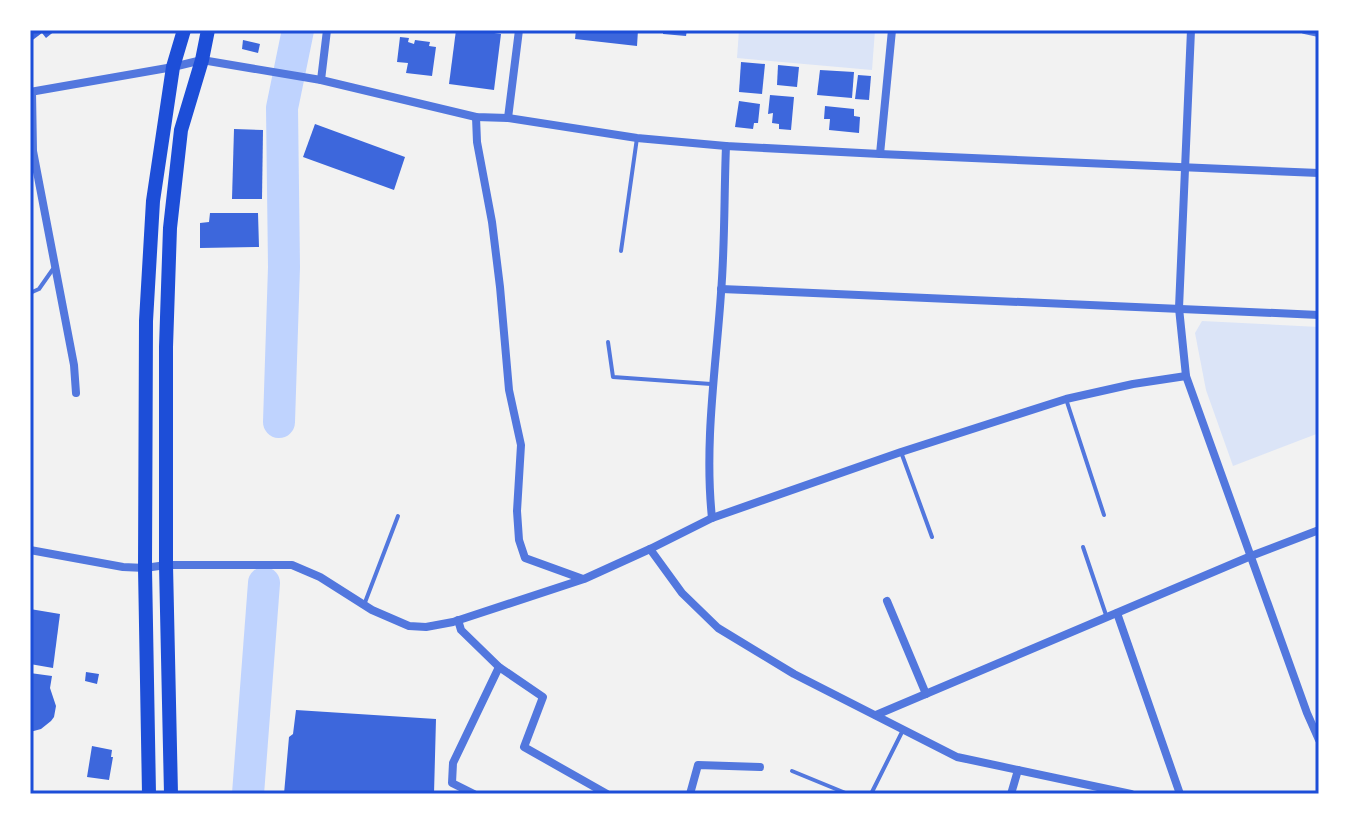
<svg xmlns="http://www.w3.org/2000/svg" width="1349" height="824" viewBox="0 0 1349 824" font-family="Barlow,sans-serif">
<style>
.green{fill:#dbe4f7}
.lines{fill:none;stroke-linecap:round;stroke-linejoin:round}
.river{stroke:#bfd3fe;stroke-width:32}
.building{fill:#3d67dc}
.service{stroke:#5277de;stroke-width:4}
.minor{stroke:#5277de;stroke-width:8}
.trunk{stroke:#1d4ed8;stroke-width:14}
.neatline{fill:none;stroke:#1d4ed8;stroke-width:3}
</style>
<rect width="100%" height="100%" fill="#f2f2f2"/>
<g class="green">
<path d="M739,30h136l-3,40 -135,-12z"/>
<path d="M1202,321l117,6v106l-86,33 -27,-76 -11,-57z"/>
</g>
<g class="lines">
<g class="river">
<path d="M279,422l5,-155 -2,-159 16,-78"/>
<path d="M248,794l16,-211"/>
</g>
</g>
<g class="building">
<path d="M30,30h26l-10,8 -4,-5 -12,9z"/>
<path d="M456,30h18l27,4 -7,56 -45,-6z"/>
<path d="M576,30h62l-1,16 -62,-7z"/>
<path d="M663,30h24l-1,6 -23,-2z"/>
<path d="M400,37l9,1 -1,4 6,2 1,-4 15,2 -1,4 7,1 -4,29 -26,-3 2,-10 -11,-1z"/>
<path d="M243,40l17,4 -2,9 -16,-4z"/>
<path d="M741,62l24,2 -3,30 -23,-2z"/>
<path d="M778,65l21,2 -2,20 -20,-2z"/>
<path d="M820,70l34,2 -2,26 -35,-3z"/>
<path d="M858,75l13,1 -2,24 -14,-1z"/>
<path d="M770,95l24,2 -3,33 -12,-1v-5l-7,-1 1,-10 -5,1z"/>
<path d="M739,101l21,3 -2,19h-4l-1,6 -18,-2z"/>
<path d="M825,106l29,3v7l6,1 -1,16 -30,-3 1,-11h-6z"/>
<path d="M315,124l90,33 -11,33 -91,-33z"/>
<path d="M234,129l29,1 -1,69h-30z"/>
<path d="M210,213h48l1,34 -59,1v-25l9,-1z"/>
<path d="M30,609l30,5 -7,54 -23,-4z"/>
<path d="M86,672l13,2 -2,10 -12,-3z"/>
<path d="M30,673l22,3 -2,12 6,18 -2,11 -3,4 -10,8 -11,3z"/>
<path d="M296,710l140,9 -2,75h-150l5,-57 4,-3z"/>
<path d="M92,746l20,4 -1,7h2l-4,23 -22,-3z"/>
</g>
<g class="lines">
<g class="service">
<path d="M621,251l16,-113"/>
<path d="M30,293l9,-4 14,-20"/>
<path d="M608,342l5,35 98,7"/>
<path d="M1066,399l38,116"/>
<path d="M901,452l31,85"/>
<path d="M1083,547l23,68"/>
<path d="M364,605l34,-89"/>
<path d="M792,771l56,23"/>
<path d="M871,794l31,-62"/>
</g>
<g class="minor">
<path d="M1191,30l-12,278 7,68 121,337 12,27"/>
<path d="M1305,30l14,3"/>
<path d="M321,80l6,-50"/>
<path d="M30,92l143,-25 29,-7 119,20 155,37 32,1 129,20 89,8 154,8 439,19"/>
<path d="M32,92l1,59 41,214 2,28"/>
<path d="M476,117l1,25 15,80 8,65 9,103 12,55 -4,66 2,29 6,18 58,21"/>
<path d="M508,118l11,-88"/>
<path d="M880,154l12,-124"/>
<path d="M721,289l598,26"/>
<path d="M712,518c-8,-75 4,-151 9,-225 4,-49 3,-98 5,-147"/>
<path d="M650,549l32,44 36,35 76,46 163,83 174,37"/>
<path d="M30,550l93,17 22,1 21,-3h126l28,12 52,33 37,16 17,1 27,-5 131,-43 66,-30 62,-31 189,-66 165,-53 67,-15 53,-8"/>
<path d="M887,601l39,93"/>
<path d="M1117,613l63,181"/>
<path d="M458,620l3,10 38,37 44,30 -19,50 83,47"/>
<path d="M876,715l375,-159 68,-26"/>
<path d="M474,794l-22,-11 1,-20 46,-96"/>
<path d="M690,794l8,-29 62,2"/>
<path d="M1011,794l7,-24"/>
</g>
<g class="trunk">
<path d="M149,794l-4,-226 1,-247 7,-120 20,-134 11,-37"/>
<path d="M171,794l-5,-229v-218l4,-119 11,-98 21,-70 6,-30"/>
</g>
</g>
<rect width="1349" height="824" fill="none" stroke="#ffffff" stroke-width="64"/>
<rect x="32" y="32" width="1285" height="760" class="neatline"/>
</svg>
